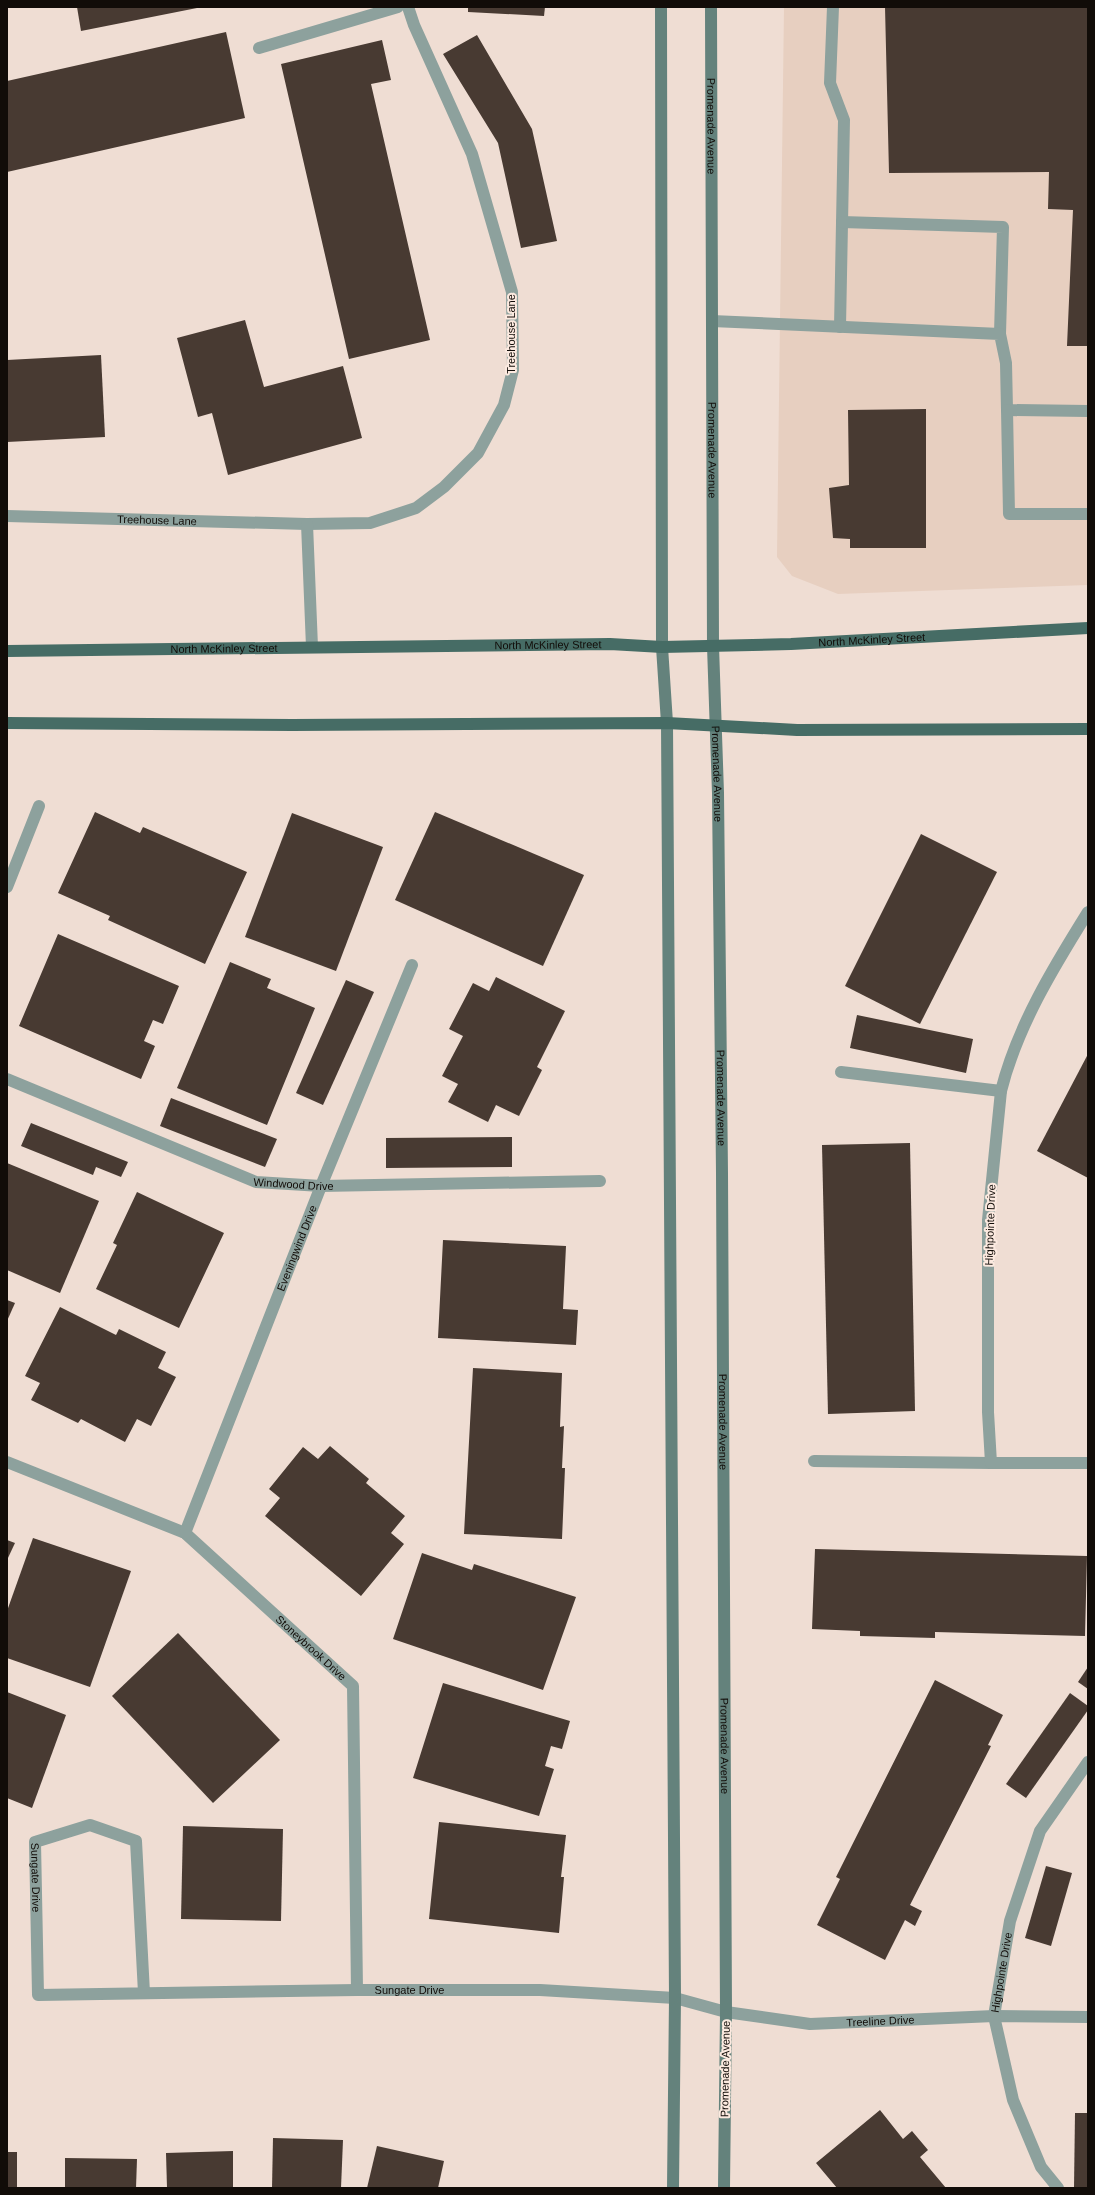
<svg xmlns="http://www.w3.org/2000/svg" width="1095" height="2195" viewBox="0 0 1095 2195" font-family="Helvetica,sans-serif">
<style>
.built{fill:#e7cfc0}
.building{fill:#483a32}
.lines{fill:none;stroke-linecap:round;stroke-linejoin:round}
.lane{stroke:#8da19d;stroke-width:12}
.street{stroke:#8da19d;stroke-width:12}
.secondary{stroke:#64827c;stroke-width:12}
.primary{stroke:#466c65;stroke-width:12}
.labels{text-anchor:middle;dominant-baseline:central;stroke-width:4;stroke-linejoin:round;paint-order:stroke}
.street-label{font-size:11px;fill:#110c08;stroke:#fceae0}
</style>
<rect width="100%" height="100%" fill="#efddd3"/>
<path class="built" d="M784,7h304v578l-250,9 -46,-18 -15,-19z"/>
<g class="building">
<path d="M77,7h119l1,1 -116,23z"/>
<path d="M468,7h77l-1,9 -76,-4z"/>
<path d="M885,7h203v339h-21l6,-136 -25,-1 1,-37 -160,1z"/>
<path d="M226,32l19,86 -238,54v-91z"/>
<path d="M477,35l55,94 25,112 -36,7 -23,-105 -55,-89z"/>
<path d="M382,40l9,40 -20,4 59,256 -81,19 -68,-295z"/>
<path d="M245,320l19,67 79,-21 19,72 -134,37 -16,-62 -14,4 -21,-79z"/>
<path d="M101,355l4,82 -98,5v-82z"/>
<path d="M926,409v139h-76v-9l-17,-1 -4,-50 20,-3 -1,-75z"/>
<path d="M95,812l45,21 3,-6 104,45 -42,92 -97,-44 2,-4 -52,-23z"/>
<path d="M435,812l149,63 -41,91 -148,-66z"/>
<path d="M292,813l91,34 -47,124 -91,-34z"/>
<path d="M921,834l76,38 -77,152 -75,-38z"/>
<path d="M58,934l121,52 -16,38 -10,-4 -9,21 11,5 -14,33 -122,-53z"/>
<path d="M230,962l41,17 -4,9 48,20 -48,117 -90,-37z"/>
<path d="M496,977l69,34 -28,56 5,3 -23,46 -23,-11 -8,17 -40,-20 10,-18 -16,-8 21,-40 -14,-7 24,-46 16,8z"/>
<path d="M346,980l28,12 -51,113 -27,-12z"/>
<path d="M857,1015l116,24 -7,34 -116,-25z"/>
<path d="M1088,1054v124l-51,-27z"/>
<path d="M171,1098l106,41 -12,28 -105,-41z"/>
<path d="M31,1123l97,39 -7,15 -25,-10 -3,8 -72,-29z"/>
<path d="M512,1137v30l-126,1v-30z"/>
<path d="M910,1143l5,268 -87,3 -6,-269z"/>
<path d="M7,1163l92,38 -39,92 -53,-23z"/>
<path d="M137,1192l87,41 -45,95 -83,-39 21,-44 -4,-2z"/>
<path d="M443,1240l123,6 -3,63 15,1 -2,35 -138,-7z"/>
<path d="M7,1300l8,3 -8,18z"/>
<path d="M60,1307l56,28 3,-6 47,23 -8,16 18,9 -25,49 -14,-7 -12,23 -44,-23 -3,4 -47,-23 9,-17 -15,-7z"/>
<path d="M473,1368l89,5 -2,54 4,-1 -2,42h3l-3,71 -98,-5z"/>
<path d="M330,1446l39,33 -3,4 39,33 -14,17 13,11 -43,52 -96,-80 15,-18 -11,-9 34,-42 15,12z"/>
<path d="M33,1538l98,33 -41,116 -83,-29v-47z"/>
<path d="M7,1540l8,3 -8,17z"/>
<path d="M815,1549l272,7 -2,80 -150,-4v6l-75,-2v-5l-48,-2z"/>
<path d="M422,1553l50,17 2,-6 102,33 -33,93 -150,-51z"/>
<path d="M178,1633l102,107 -67,63 -101,-107z"/>
<path d="M1088,1667v22l-10,-7z"/>
<path d="M935,1680l68,35 -15,30 3,1 -81,159 12,6 -7,15 -10,-6 -20,40 -68,-35 23,-46 -4,-2z"/>
<path d="M443,1683l127,38 -8,28 -11,-3 -6,20 9,3 -15,47 -126,-38z"/>
<path d="M7,1692l59,23 -34,93 -25,-10z"/>
<path d="M1070,1693l18,13v4l-62,88 -20,-14z"/>
<path d="M439,1822l127,13 -5,42h3l-5,56 -130,-14z"/>
<path d="M183,1826l100,3 -2,92 -100,-2z"/>
<path d="M1046,1866l26,7 -21,73 -26,-8z"/>
<path d="M880,2110l23,29 9,-8 16,19 -8,7 26,31h-109l-21,-25z"/>
<path d="M1075,2113h13v75h-14z"/>
<path d="M273,2138l70,2 -2,48h-69z"/>
<path d="M377,2146l67,15 -6,27h-71z"/>
<path d="M233,2151v37h-66l-1,-35z"/>
<rect x="7" y="2152" width="10" height="36"/>
<path d="M65,2158l72,1 -1,29h-71z"/>
</g>
<g class="lines">
<g class="lane">
<path d="M833,7l-3,76 14,37 -4,207"/>
<path d="M842,222l161,5 -3,107"/>
<path d="M712,321l288,13 6,29 1,47 81,1"/>
<path d="M1007,410l2,104h79"/>
<path d="M841,1072l160,19"/>
<path d="M814,1461l177,2"/>
</g>
<g class="street">
<path d="M259,48l139,-41"/>
<path id="s1" d="M7,516l300,8 63,-1 46,-15 28,-21 34,-34 26,-48 9,-35 -1,-78 -40,-138 -58,-129 -6,-18"/>
<path d="M307,524l5,123"/>
<path d="M7,887l32,-81"/>
<path d="M1088,912c-35,56 -71,115 -87,179l-13,129v192l3,51h97"/>
<path id="s2" d="M7,1079l249,103 65,4 279,-5"/>
<path id="s3" d="M7,1462l178,71 168,153 4,304"/>
<path id="s4" d="M185,1533l136,-347 91,-221"/>
<path id="s5" d="M144,1993l-8,-152 -46,-16 -55,17 3,153 319,-5h183l135,8 51,14 84,12 184,-8 94,1"/>
<path id="s6" d="M1058,2188l-17,-21 -28,-67 -19,-84 16,-95 30,-90 48,-69"/>
</g>
<g class="secondary">
<path d="M661,7l1,640 5,76 8,1275 -2,190"/>
<path id="s7" d="M711,7l2,639 5,147 4,380 4,839 -2,176"/>
</g>
<g class="primary">
<path id="s8" d="M7,651l603,-7 52,3 129,-3 297,-16"/>
<path d="M7,723l285,2 375,-2 130,7 291,-1"/>
</g>
</g>
<g class="labels">
<g class="street-label">
<text stroke="none"><textPath href="#s7" startOffset="119">Promenade Avenue</textPath></text>
<text transform="translate(511 334) rotate(-90)">Treehouse Lane</text>
<text stroke="none"><textPath href="#s7" startOffset="443">Promenade Avenue</textPath></text>
<text stroke="none"><textPath href="#s1" startOffset="150">Treehouse Lane</textPath></text>
<text stroke="none"><textPath href="#s8" startOffset="865">North McKinley Street</textPath></text>
<text stroke="none"><textPath href="#s8" startOffset="541">North McKinley Street</textPath></text>
<text stroke="none"><textPath href="#s8" startOffset="217">North McKinley Street</textPath></text>
<text stroke="none"><textPath href="#s7" startOffset="767">Promenade Avenue</textPath></text>
<text stroke="none"><textPath href="#s7" startOffset="1091">Promenade Avenue</textPath></text>
<text stroke="none"><textPath href="#s2" startOffset="307">Windwood Drive</textPath></text>
<text transform="translate(990 1225) rotate(-88)">Highpointe Drive</text>
<text stroke="none"><textPath href="#s4" startOffset="306">Eveningwind Drive</textPath></text>
<text stroke="none"><textPath href="#s7" startOffset="1415">Promenade Avenue</textPath></text>
<text stroke="none"><textPath href="#s3" startOffset="362">Stoneybrook Drive</textPath></text>
<text stroke="none"><textPath href="#s7" startOffset="1739">Promenade Avenue</textPath></text>
<text stroke="none"><textPath href="#s5" startOffset="294">Sungate Drive</textPath></text>
<text stroke="none"><textPath href="#s6" startOffset="230">Highpointe Drive</textPath></text>
<text stroke="none"><textPath href="#s5" startOffset="783">Sungate Drive</textPath></text>
<text stroke="none"><textPath href="#s5" startOffset="1257">Treeline Drive</textPath></text>
<text transform="translate(725 2069) rotate(-89)">Promenade Avenue</text>
</g>
</g>
<rect width="1095" height="2195" fill="none" stroke="#110c08" stroke-width="16"/>
</svg>
